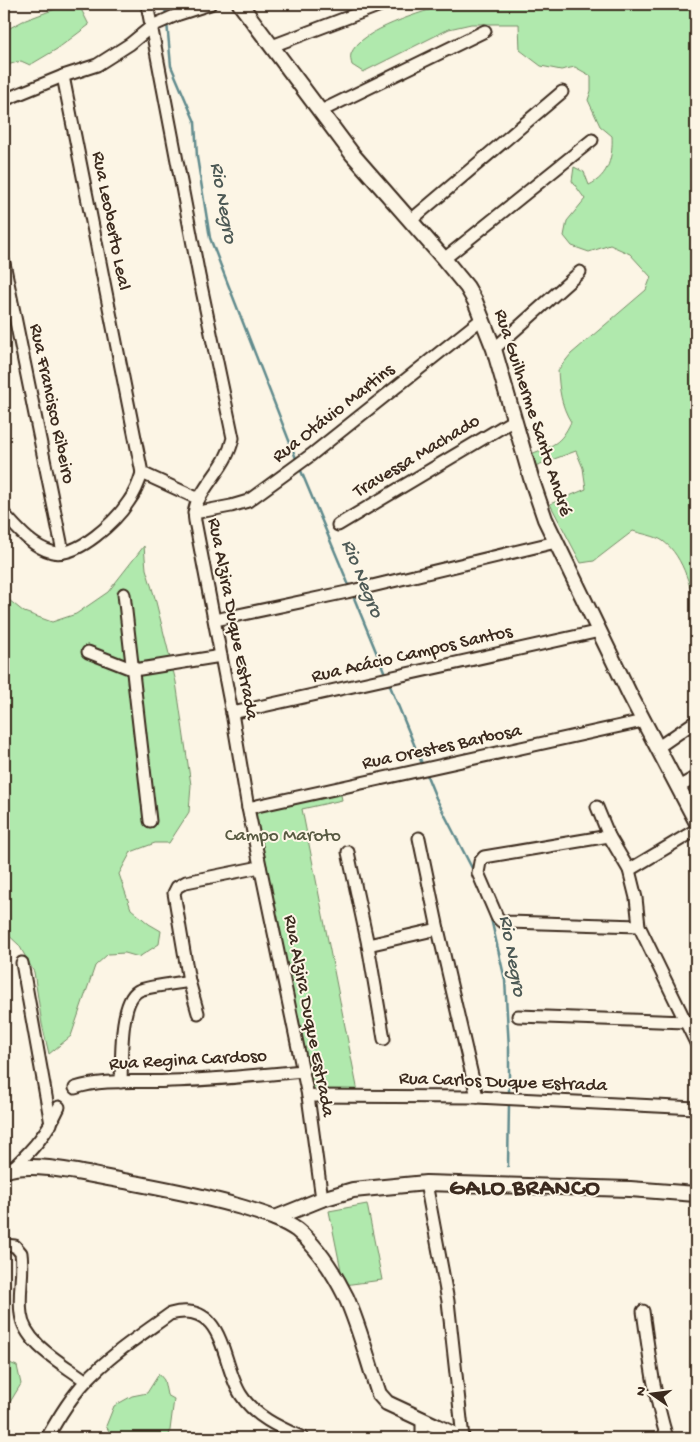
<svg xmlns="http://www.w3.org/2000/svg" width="700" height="1442" viewBox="0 0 700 1442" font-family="'Gochi Hand',sans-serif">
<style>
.green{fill:#b0e9ad;stroke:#768a66}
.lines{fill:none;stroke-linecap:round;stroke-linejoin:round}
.stream{stroke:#618b8d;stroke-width:2.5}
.minor-casing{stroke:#3b2a1e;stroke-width:15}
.tertiary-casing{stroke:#3b2a1e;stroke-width:18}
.minor{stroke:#fcf5e5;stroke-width:11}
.tertiary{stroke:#fcf5e5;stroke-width:14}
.labels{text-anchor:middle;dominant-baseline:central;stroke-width:4;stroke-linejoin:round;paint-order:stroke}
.street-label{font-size:19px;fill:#3b2a1e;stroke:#fcf5e5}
.park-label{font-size:19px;fill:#585a42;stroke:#fcf5e5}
.water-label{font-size:20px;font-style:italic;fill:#4e5a56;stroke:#fcf5e5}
.district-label{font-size:24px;font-weight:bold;letter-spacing:1px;fill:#3b2a1e;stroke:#fcf5e5}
</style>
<rect width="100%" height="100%" fill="#fcf5e5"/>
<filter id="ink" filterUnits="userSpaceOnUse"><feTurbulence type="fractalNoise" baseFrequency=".02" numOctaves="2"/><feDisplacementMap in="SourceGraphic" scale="10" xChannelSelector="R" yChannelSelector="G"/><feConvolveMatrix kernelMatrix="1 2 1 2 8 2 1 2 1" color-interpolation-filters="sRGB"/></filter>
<g filter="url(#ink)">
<g class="green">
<path d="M447,4h249v612c-3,-23 -12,-60 -33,-75 -7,-5 -21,-7 -30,-10l-39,30 -13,2 -31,-59 36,-15 -3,-21 -7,-17 -41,15 -4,-12c22,-9 29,-9 40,-32 -10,-16 -12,-33 -13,-52l13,-16 75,-64 5,-13 -21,-23 -20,-9 -21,7 -17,-6 -8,-10 3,-15 18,-22 -13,-18 2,-14 10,5 5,13c20,-9 24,-29 23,-49l-12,-10 -12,-26 3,-9v-15l-16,-9 -14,3 -20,-4 -21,-16 -1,-26h-48l-22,5 -86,43 -11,-7c-1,-4 -2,-7 -1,-11 9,-25 73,-42 96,-50z"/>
<path d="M66,5l14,2 9,18 -32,24 -27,16 -9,-4 -17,5v-35l19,-10z"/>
<path d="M144,546l2,23 9,29 21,84 15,103 -2,27 -20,31h-14l-24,9 -12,22 12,35 18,15 12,7 -2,13 -20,13 -14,-4 -17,1 -13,12 -24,70 -22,18 -7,-30 -8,-52 -15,-27 -15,-14v-335l20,16 28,10 24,-8 32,-22z"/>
<path d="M340,790l2,10 -40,9 56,283h-47l-59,-282z"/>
<path d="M367,1204l15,76 -38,5 -15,-74z"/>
<path d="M4,1357l3,5 10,4 4,18 -17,28z"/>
<path d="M159,1374l5,6 3,15 7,4 -5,39h-56l-7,-12 8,-20 18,-10 15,-3z"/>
</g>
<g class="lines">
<g class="stream">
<path d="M165,4l1,13"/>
<path d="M167,22l4,44 24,56 2,35 13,81 87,223"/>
<path d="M299,466l51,122"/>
<path d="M352,593l34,83"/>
<path d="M388,681l35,85"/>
<path d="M425,771l11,27 38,74"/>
<path d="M490,914l15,66 4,68v47"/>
<path d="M508,1166l1,-63"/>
</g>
<defs>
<g id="minor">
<path d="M147,4l52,272 34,162c-6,28 -26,42 -37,67 -2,5 -2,10 -1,16l37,192 16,95 60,288 14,103"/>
<path d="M272,46l111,-42"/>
<path d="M63,76l79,397"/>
<path d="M4,100l59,-24 34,-11 33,-21 22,-18 27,-12 31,-10"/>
<path d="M321,111l164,-80"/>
<path d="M410,221l152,-129"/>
<path d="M444,259l148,-119"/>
<path d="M4,263l59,289"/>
<path d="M494,349l86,-77"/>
<path d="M142,473l57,26"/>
<path d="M194,513l37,-7 17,-5 63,-46 172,-137"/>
<path d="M4,514c13,14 28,33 48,38 26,6 64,-31 77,-51 6,-8 10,-18 13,-28"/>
<path d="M338,525l176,-105"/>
<path d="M124,594l26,227"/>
<path d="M215,620l132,-28 209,-50"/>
<path d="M88,652l46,18 87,-14"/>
<path d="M232,713l368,-82"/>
<path d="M657,748l39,-27"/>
<path d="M679,787l17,-10"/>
<path d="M597,807l12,29 20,34 7,28 3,28 57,117"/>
<path d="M248,808l395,-87"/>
<path d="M609,836l-125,21 -4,5 -2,11 19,44 4,4 7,1 131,4"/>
<path d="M419,838l19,91 39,168"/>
<path d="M348,852l20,93 16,94"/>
<path d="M629,870l67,-40"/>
<path d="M368,945l70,-16"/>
<path d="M22,963l29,161"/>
<path d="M198,1013l-9,-32 -15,-88 3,-6 9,-5 74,-15"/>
<path d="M518,1016l168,6"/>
<path d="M121,1082c1,-20 -2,-80 17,-91 9,-5 39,-7 51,-10"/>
<path d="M75,1088c30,-10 65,-5 96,-7 44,-1 88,-6 132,-10"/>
<path d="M308,1096l169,1 219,11"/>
<path d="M14,1167c20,-19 33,-34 45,-60"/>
<path d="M426,1183l22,118 15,137"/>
<path d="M4,1245l11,1 6,7c3,20 -3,41 0,61 3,30 43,50 65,67"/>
<path d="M643,1311c6,43 11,85 24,127"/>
<path d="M422,1420v18"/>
<path d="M47,1438c11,-20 23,-40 39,-57 24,-26 55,-46 84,-67 56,-15 51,51 71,81 14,22 40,33 62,43"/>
</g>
<g id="tertiary">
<path d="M240,4l113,151 91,104 23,28 8,14 19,48 37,129 14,41 85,176 66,126"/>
<path d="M4,1171c28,-11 85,4 115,9 41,8 82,15 122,27 19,6 39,11 56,23 21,17 37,43 49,67 14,31 22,65 33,97l8,9 75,35"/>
<path d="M275,1218l47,-19 31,-9 73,-7 204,6 66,5"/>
</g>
</defs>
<use href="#minor" class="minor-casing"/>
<use href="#tertiary" class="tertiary-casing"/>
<use href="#minor" class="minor"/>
<use href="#tertiary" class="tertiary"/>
</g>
</g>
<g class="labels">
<g class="street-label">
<text transform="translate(110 221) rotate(79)">Rua Leoberto Leal</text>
<text transform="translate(51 404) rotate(78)">Rua Francisco Ribeiro</text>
<text transform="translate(532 413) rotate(72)">Rua Guilherme Santo André</text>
<text transform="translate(334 414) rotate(-38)">Rua Otávio Martins</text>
<text transform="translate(417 457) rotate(-31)">Travessa Machado</text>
<text transform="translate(232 619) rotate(79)">Rua Alzira Duque Estrada</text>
<text transform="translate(412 655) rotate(-13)">Rua Acácio Campos Santos</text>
<text transform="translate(442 748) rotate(-12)">Rua Orestes Barbosa</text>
<text transform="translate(308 1016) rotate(79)">Rua Alzira Duque Estrada</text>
<text transform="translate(188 1061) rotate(-3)">Rua Regina Cardoso</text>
<text transform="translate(503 1083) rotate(2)">Rua Carlos Duque Estrada</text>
</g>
<g class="park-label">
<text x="283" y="836">Campo Maroto</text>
</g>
<g class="water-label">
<text transform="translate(222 203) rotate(80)">Rio Negro</text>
<text transform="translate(361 579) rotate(68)">Rio Negro</text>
<text transform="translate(511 956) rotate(80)">Rio Negro</text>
</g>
<g class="district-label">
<text x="525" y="1189">GALO BRANCO</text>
</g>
</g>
<rect width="700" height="1442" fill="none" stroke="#fcf5e5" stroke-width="20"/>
<rect x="10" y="10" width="680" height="1422" fill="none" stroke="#3b2a1e" stroke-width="2" filter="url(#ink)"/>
<g transform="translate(652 1394) rotate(284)" stroke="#fcf5e5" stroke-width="4" paint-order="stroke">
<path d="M0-4L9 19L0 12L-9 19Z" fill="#3b2a1e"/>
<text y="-8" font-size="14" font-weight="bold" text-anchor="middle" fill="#3b2a1e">N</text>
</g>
</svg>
